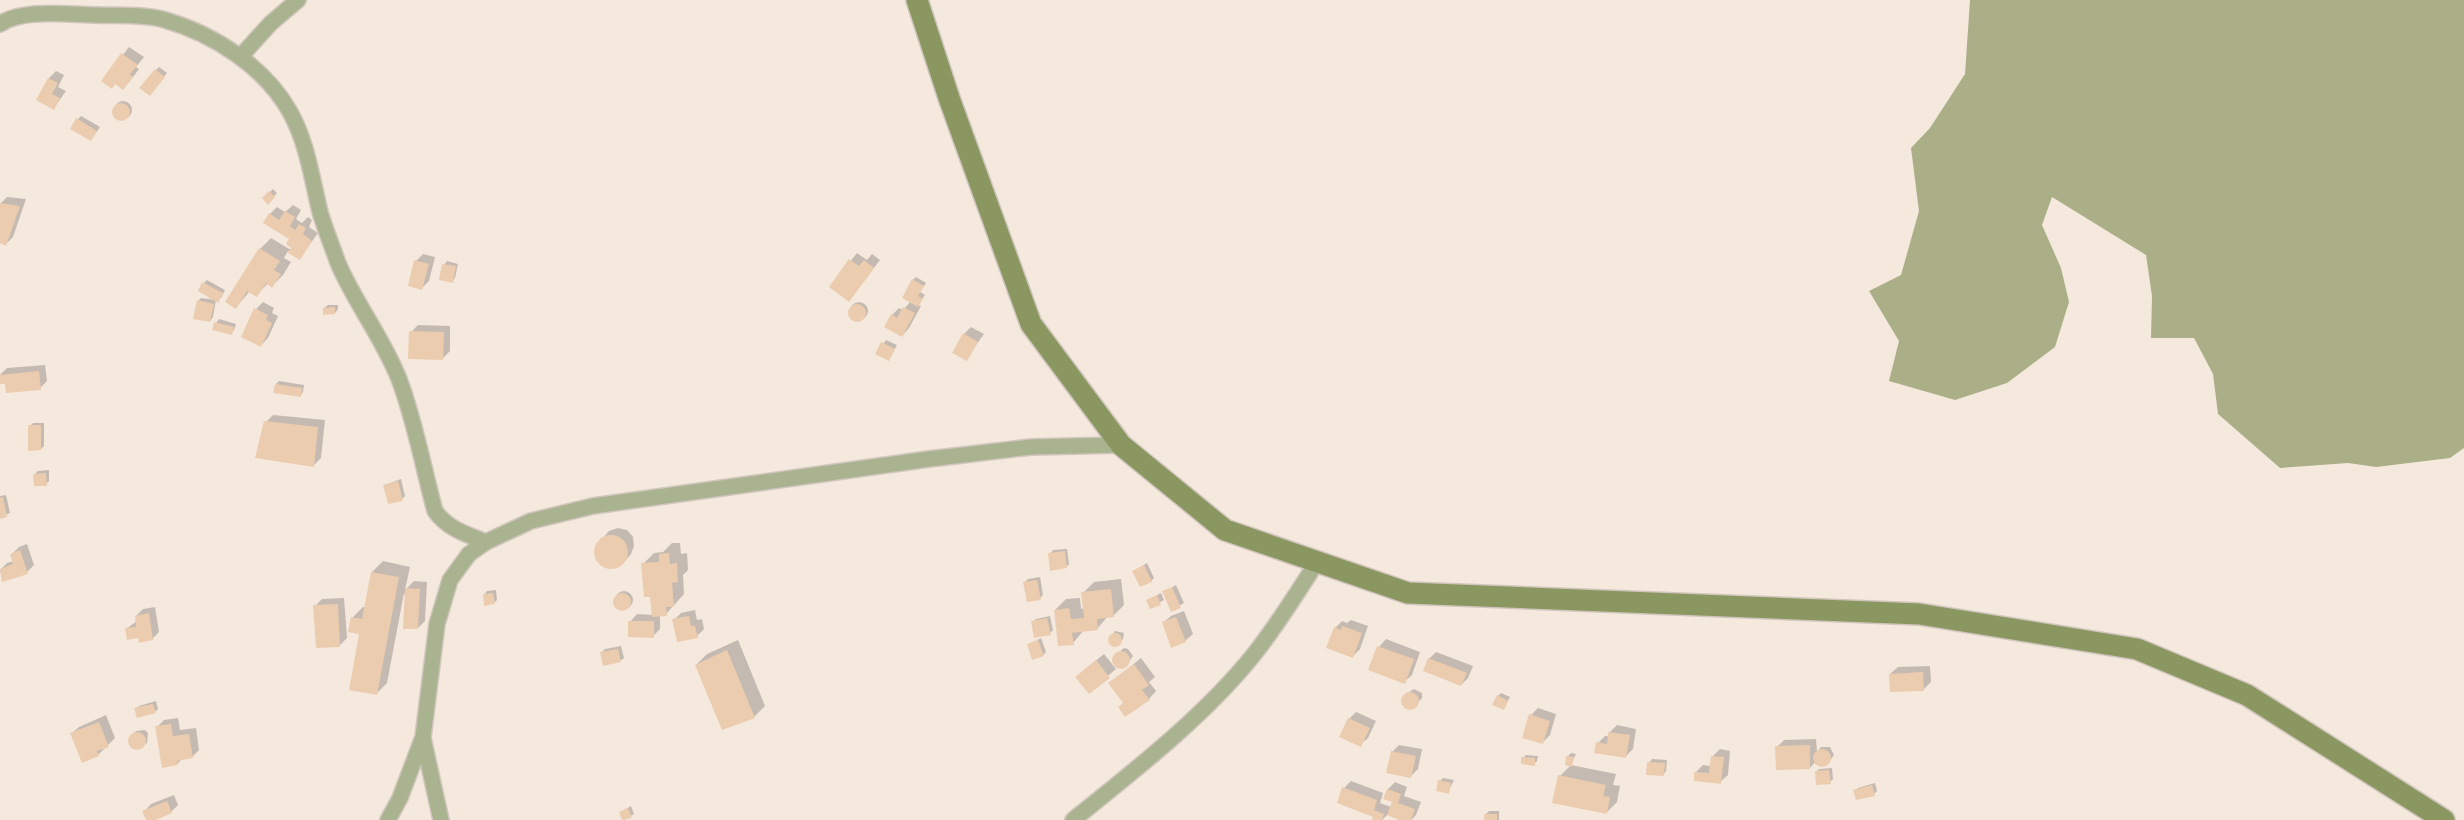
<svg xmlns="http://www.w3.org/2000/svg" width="2464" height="820" viewBox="0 0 2464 820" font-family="'PT Sans',sans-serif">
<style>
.forest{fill:#abaf88}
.shadow{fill:#0003}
.building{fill:#ebccaf}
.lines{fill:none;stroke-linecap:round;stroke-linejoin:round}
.street-casing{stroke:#d1c6bd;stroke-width:18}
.secondary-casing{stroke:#d1c6bd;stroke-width:24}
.street{stroke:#aab38f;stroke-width:15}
.secondary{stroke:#8b9761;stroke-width:21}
</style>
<rect width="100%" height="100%" fill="#f5e9de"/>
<path class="forest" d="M1970,0h494v448l-14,10 -74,9 -28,-4 -68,5 -62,-54 -5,-40 -19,-36h-43l1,-42 -6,-41 -94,-58 -10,28 19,43 8,34 -14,45 -48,36 -52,17 -66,-19 10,-40 -30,-50 32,-16 18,-64 -8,-63 19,-20 35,-54z"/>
<g class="shadow">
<path d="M129,47l15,10 -8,10 3,2 -9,12 -7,7 -7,-5 -13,-2z"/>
<path d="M159,67l8,6 -14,18 3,-21z"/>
<path d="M56,71l8,4 -6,12 8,4 -12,17 -16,-9 11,-21z"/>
<circle cx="123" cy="110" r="9"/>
<path d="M81,116l19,11 -9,13 -13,-21z"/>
<path d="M273,189l4,4 -9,10 -4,-5z"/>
<path d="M7,197l19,2 -13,38 -7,7 -6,-2v-38z"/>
<path d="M293,205l8,5 -5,9 6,4 6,-6 4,3 -3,7 9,6 -18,25 -12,-7 -4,7 7,4 -8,13 -11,11 -4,-3 -11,12 -7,-4 -14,16 -9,-6 33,-52 11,-11 20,12v-12l-21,-24 7,-7 8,5z"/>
<path d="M857,253l10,7 5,-6 8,6 -25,33 -24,-7z"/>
<path d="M423,254l12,3 -6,24 -7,7 -6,-27z"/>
<path d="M447,261l11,3 -3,14 -3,3 -8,-16z"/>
<path d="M916,277l10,6 -6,9 5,3 -7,10 3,1 -12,22 -7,8 -10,-21 7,-7 4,2 8,-9 2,-21z"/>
<path d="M207,280l18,10 -4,8 -5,2 -3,17 -3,4 -12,-20 3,-3 15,2 -12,-17z"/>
<circle cx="859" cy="311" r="9"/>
<path d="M263,302l11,6 -2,5 6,3 -10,22 -7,7 -5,-36z"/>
<path d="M328,305h10v4l-3,4 -11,-5z"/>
<path d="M219,319l17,5 -2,6 -3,4 -15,-11z"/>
<path d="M418,325l32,1v25l-8,8 -31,-27z"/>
<path d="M971,327l13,7 -18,25 -2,-25z"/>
<path d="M886,340l11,5 -6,11 -14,-3z"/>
<path d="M45,365l2,16 -7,7 -34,-6 -6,-7 7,-7z"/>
<path d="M279,381l25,4 -1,7 -3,4 -24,-12z"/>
<path d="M273,415l52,5 -4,38 -7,7 -48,-43z"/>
<path d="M33,423h11v23l-3,3 -11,-23z"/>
<path d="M49,470v11l-3,3 -11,-10 3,-3z"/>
<path d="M401,479l4,17 -3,3 -17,-14z"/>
<path d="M6,495l4,18 -10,4v-21z"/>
<path d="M618,528l9,2 6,7 1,9 -3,8 -7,8 -8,5h-9l-8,-4 -4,-8 1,-9 13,-15z"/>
<path d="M672,543h8l1,11 6,-1 1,17 -5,5 1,19 -18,20 -6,1v14l-7,7 -23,-14 7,-8 16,1 -2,-20 -8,-31 11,-11 9,-1z"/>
<path d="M27,544l7,21 -7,7 -24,8 -3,-10 7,-7 7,-2 -2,-7 7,-7z"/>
<path d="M1067,549l2,15 -3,3 -16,-13 3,-4z"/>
<path d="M383,561l27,6 -5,23 9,-9 13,1 -2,39 -7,7 -14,-35 -17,90 -11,11 -15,-61 -9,-15 11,-11h3l6,-35z"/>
<path d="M1147,563l7,15 -3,3 -17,-10z"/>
<path d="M1040,577l3,18 -3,3 -15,-16 3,-3z"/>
<path d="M1121,579l3,26 -11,11h-5l-11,13 -13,1 -11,13 -18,-33 11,-11 14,-1 1,11 4,-1 -2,-15 11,-11z"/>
<path d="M1176,585l8,18 -12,7 -8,-18z"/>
<path d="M496,590l1,10 -3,3 -10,-8 3,-4z"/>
<circle cx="624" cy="600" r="9"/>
<path d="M1161,593l3,7 -13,7 -3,-7z"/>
<path d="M344,598l3,40 -7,7 -25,-39 7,-7z"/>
<path d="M155,607l4,25 -7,7 -12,-2 -14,-8 11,-8 -1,-5 7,-7z"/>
<path d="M695,610l2,10 5,-1 2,10 -7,7 -23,-16 7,-7z"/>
<path d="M1184,611l9,23 -8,7 -22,-18 8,-7z"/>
<path d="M1050,616l3,14 -3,3 -17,-11 3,-3z"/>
<path d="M1351,620l17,6 -8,23 -7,7 -18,-28 7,-7 5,2z"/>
<path d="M1115,631l9,2 -1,6 -6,6 -8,-4z"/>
<path d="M1041,638l5,14 -3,3 -15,-10z"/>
<path d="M1386,639l34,13 -8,23 -8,7 -34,-13 9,-22z"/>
<path d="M738,640l27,66 -11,11 -58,-52 11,-11z"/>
<path d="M621,646l3,12 -4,3 -18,-9 3,-3z"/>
<path d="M1124,648l4,1 5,7 -6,8 -8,3 -6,-6v-4z"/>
<path d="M1436,652l37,14 -5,12 -7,7 -32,-26z"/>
<path d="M1104,654l12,15 -27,23 -5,-22z"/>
<path d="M1141,658l14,19 -6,5 7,9 -7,8 -25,3 -14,-19z"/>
<path d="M1930,666l1,16 -7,7 -34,-15 8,-7z"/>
<path d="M1414,689l8,4v5l-9,10 -9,-2 -2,-3 4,-9z"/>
<path d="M1501,693l9,4 -7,12 -5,-13z"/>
<path d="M156,701l2,8 -3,3 -19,-3 3,-3z"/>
<path d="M1538,708l18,6 -6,21 -7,7 -12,-27z"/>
<path d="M1356,712l20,9 -8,17 -8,7 -11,-26z"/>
<path d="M106,715l9,23 -17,17 -27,-21 8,-7z"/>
<path d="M178,718l2,12 16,-2 3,22 -7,7 -9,1 -6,6 -20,-37 7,-7z"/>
<path d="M1617,725l19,4 -3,20 -7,7 -28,-13 7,-7h4l1,-4z"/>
<path d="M145,730l3,3 -1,10 -7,6 -9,-2 -2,-9 7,-7z"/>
<path d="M1816,739l1,13 4,-5h9l4,8 -5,7 -9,4 -4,-5 -6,7 -33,-21 7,-7z"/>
<path d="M1399,745l23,4 -4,20 -7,7 -19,-24z"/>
<path d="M1720,749l10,2 -2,24 -8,7 -24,-10 7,-7 8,1 1,-9z"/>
<path d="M1571,753l5,1 -5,11 45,9 -3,11 7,1 -3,16 -11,11 -46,-37 11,-11 -3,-9z"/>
<path d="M1526,755l12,1 -1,5 -3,3 -11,-6z"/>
<path d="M1652,759l15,1 -1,11 -3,4 -14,-12z"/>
<path d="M1832,768l1,11 -3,3 -14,-10 3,-3z"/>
<path d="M1443,778l11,2 -6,12 -8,-11z"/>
<path d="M1351,781l32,12 -3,10 11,4 3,-6 -9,-3 3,-9 7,-7 12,5 -3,9 17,6 -5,13 -5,5h-8l-15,-6 -6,6h-6l-32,-32z"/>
<path d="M1875,783l2,8 -3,3 -19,-3 3,-3z"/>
<path d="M174,795l4,10 -7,7 -24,8 -3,-8 7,-8z"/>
<path d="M631,806l3,8 -10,6 -3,-8z"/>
<path d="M1489,811h10v9h-13v-6z"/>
</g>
<g class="building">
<path d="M121,53l17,12 -8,9 3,3 -10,13 -8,-6 -3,5 -11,-8z"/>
<path d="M155,69l10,8 -15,19 -11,-8z"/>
<path d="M48,78l10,5 -6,11 8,4 -6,12 -18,-10z"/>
<circle cx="121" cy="112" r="9"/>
<path d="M76,118l21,13 -6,10 -21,-12z"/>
<path d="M269,191l6,6 -7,8 -6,-7z"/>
<path d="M0,203l20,3 -14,40 -6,-3z"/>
<path d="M285,211l10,6 -5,9 5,4 4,-6 7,4 -3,6 9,7 -12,19 -12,-7 3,-5 -5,-4 3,-5 -26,-16 6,-10 10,7z"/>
<path d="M259,248l21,13 -6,9 7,4 -9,14 -6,-5 -9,14 -10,-6 -11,18 -11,-7z"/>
<path d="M849,259l10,7 5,-6 10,8 -25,34 -20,-15z"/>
<path d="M414,260l15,4 -7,26 -14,-4z"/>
<path d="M442,264l14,2 -3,17 -14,-3z"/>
<path d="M912,279l12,7 -6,10 5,3 -5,8 -16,-9z"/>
<path d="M202,282l21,11 -5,10 -20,-12z"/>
<path d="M197,300l17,4 -4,18 -17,-3z"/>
<circle cx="857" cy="313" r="9"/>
<path d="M335,307v7l-12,1v-7z"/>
<path d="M903,307l12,6 -13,24 -18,-10 7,-13 6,4z"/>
<path d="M254,308l14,7 -2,5 6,3 -11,24 -20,-10z"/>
<path d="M214,322l20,5 -2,8 -20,-5z"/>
<path d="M409,331l35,1 -1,28 -35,-1z"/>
<path d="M963,333l15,9 -11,19 -15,-8z"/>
<path d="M881,342l14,7 -6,12 -14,-7z"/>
<path d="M39,371l2,19 -35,3 -1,-9h-5v-9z"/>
<path d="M275,384l27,4 -1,9 -28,-4z"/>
<path d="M264,421l54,6 -4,40 -59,-9z"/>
<path d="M28,425h13v25l-13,1z"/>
<path d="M46,473l1,13h-13l-1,-12z"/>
<path d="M398,481l5,20 -15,3 -5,-19z"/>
<path d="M3,497l4,20 -7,2v-21z"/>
<circle cx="611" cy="552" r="17"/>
<path d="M20,550l8,24 -26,8 -2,-13 13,-5 -3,-10z"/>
<path d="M1065,551l2,17 -17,3 -2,-18z"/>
<path d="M669,553l1,11 7,-1 1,19 -6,1 2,24h-8l1,9 -15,1 -2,-20h-6l-3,-34 18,-1v-8z"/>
<path d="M1144,565l8,17 -12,5 -8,-16z"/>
<path d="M371,572l28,5 -22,118 -28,-5 10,-56 -11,-2 3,-15 11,2z"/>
<path d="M1037,580l4,20 -14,2 -4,-20z"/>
<path d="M1172,587l9,21 -10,4 -9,-21z"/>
<path d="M405,588l15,1 -2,40h-15z"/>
<path d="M1111,589l3,28 -17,2 1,11 -26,3 2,12 -16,1 -4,-36 15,-2 2,11 13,-1 -3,-26z"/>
<circle cx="622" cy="602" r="9"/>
<path d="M493,593l2,11 -11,2 -1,-12z"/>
<path d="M1157,595l4,10 -11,4 -4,-9z"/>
<path d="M338,604l2,43 -24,1 -3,-43z"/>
<path d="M149,613l4,27 -14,3 -1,-5 -11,2 -2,-12 11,-1 -1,-11z"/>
<path d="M689,616l2,10h4l3,12 -21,4 -5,-23z"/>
<path d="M1176,617l10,25 -15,6 -9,-26z"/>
<path d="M1047,618l4,17 -17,3 -3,-17z"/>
<path d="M628,621h26v17l-26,-1z"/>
<path d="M1342,626l20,7 -9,25 -27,-10 8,-21 7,3z"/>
<circle cx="1115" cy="640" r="7"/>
<path d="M1038,640l6,16 -12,4 -5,-16z"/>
<path d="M1377,646l37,13 -9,25 -37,-14z"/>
<path d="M618,649l3,13 -18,4 -3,-14z"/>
<path d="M727,650l28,68 -33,12 -27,-65z"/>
<circle cx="1121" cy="660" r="9"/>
<path d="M1428,658l39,15 -6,13 -38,-15z"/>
<path d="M1096,660l14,18 -21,16 -14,-17z"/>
<path d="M1134,664l15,21 -7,5 8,10 -25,17 -7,-10 5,-4 -15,-20z"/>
<path d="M1923,672l1,19 -34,1 -1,-18z"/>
<circle cx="1410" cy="701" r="9"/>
<path d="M1497,695l11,6 -4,9 -12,-5z"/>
<path d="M153,704l3,9 -19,5 -3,-10z"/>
<path d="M1529,714l21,7 -7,23 -21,-6z"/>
<path d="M1348,718l22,10 -9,19 -22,-10z"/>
<path d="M99,722l10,25 -12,4 2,5 -17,7 -12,-30z"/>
<path d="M171,724l2,12 16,-2 4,24 -16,3 1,4 -16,3 -7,-42z"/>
<circle cx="137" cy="741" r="9"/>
<path d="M1608,732l22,3 -4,23 -32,-5 2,-11 11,2z"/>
<path d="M1810,745v24l-34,1 -1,-24z"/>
<circle cx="1822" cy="758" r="9"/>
<path d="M1391,751l25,5 -5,22 -25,-5z"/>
<path d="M1566,756l8,1 -2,10 -7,-2z"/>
<path d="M1711,756l13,1 -3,27 -27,-3v-9l15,1z"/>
<path d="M1521,757l14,1v8l-14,-2z"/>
<path d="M1647,762l18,1 -1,13 -18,-1z"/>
<path d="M1829,770l2,14 -15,1 -1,-14z"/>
<path d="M1558,775l48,10 -3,11 7,1 -3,17 -55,-11z"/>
<path d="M1438,780l13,3 -2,11 -13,-3z"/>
<path d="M1872,785l3,11 -19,4 -3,-10z"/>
<path d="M1342,787l35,13 -3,10 10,4 -2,6h-10l1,-3 -36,-14z"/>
<path d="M1387,789l14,5 -3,9 17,6 -4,11h-12l-12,-5 5,-13 -9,-3z"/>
<path d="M167,801l5,12 -16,7h-10l-4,-9z"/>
<path d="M628,808l4,10 -10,2 -3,-8z"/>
<rect x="1484" y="814" width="13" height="6"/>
</g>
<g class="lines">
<defs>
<g id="street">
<path d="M0,24c23,-16 69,-9 97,-9 22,1 47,-1 68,5 49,14 100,47 125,92 17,30 22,67 30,100 5,17 12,34 18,51 17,40 45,75 61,116 16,42 24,88 36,132 13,18 31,23 51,31"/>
<path d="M241,56l30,-33 27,-23"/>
<path d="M423,738l18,82"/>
<path d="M388,820l12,-22 23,-61 14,-113 13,-44 19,-26 17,-12 45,-21 62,-15 336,-47 102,-12 90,-2"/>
<path d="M1073,820c61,-49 134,-106 182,-167 23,-29 42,-60 62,-91"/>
</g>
<path id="secondary" d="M917,0l32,98 82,226 90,121 104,85 183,63 511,21 218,35 110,46 197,125"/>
</defs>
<use href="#street" class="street-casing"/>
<use href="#secondary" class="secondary-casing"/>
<use href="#street" class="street"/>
<use href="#secondary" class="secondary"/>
</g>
</svg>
